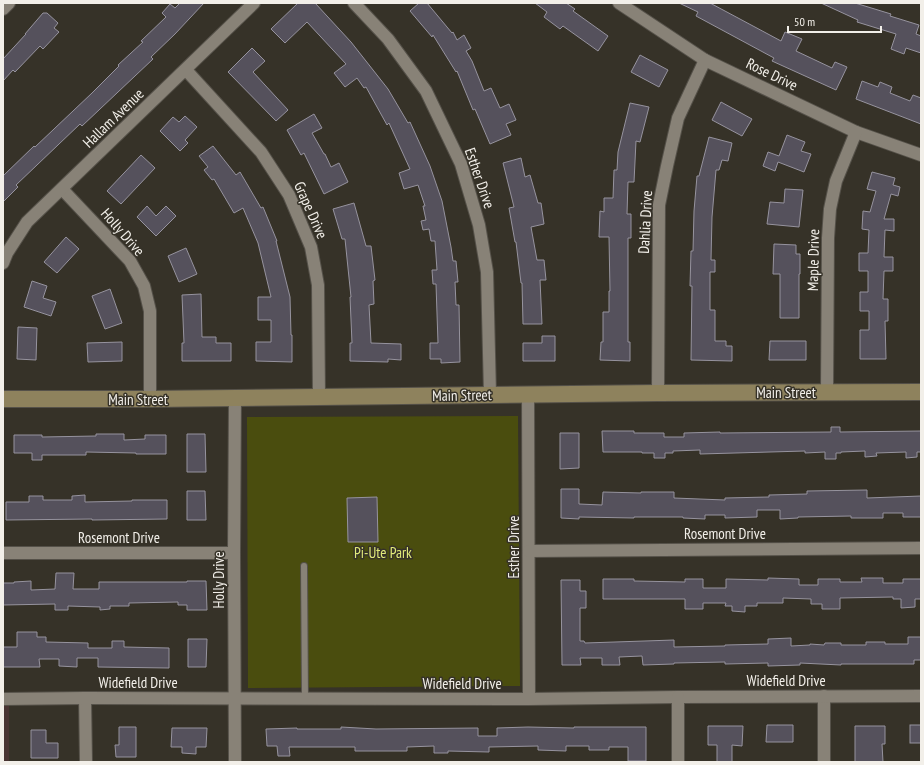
<svg xmlns="http://www.w3.org/2000/svg" width="924" height="765" viewBox="0 0 924 765" font-family="'PT Sans Narrow',sans-serif">
<style>
.education{fill:#483432}
.green{fill:#4a4d0e}
.building{fill:#55515c;stroke:#96939e}
.lines{fill:none;stroke-linecap:round;stroke-linejoin:round}
.service-casing{stroke:#555149;stroke-width:8}
.minor-casing{stroke:#555149;stroke-width:14}
.secondary-casing{stroke:#555149;stroke-width:18}
.service{stroke:#888277;stroke-width:6}
.minor{stroke:#888277;stroke-width:12}
.secondary{stroke:#8e825d;stroke-width:16}
.labels{text-anchor:middle;dominant-baseline:central;stroke-width:3;stroke-linejoin:round;paint-order:stroke}
.street-label{font-size:15px;fill:#f2efe9;stroke:#363228}
.park-label{font-size:15px;fill:#e1ea79;stroke:#363228}
</style>
<rect width="100%" height="100%" fill="#363228"/>
<path class="education" d="M9,699v63h-6v-62z"/>
<path class="green" d="M518,416l2,270 -272,2 -1,-271z"/>
<g class="building">
<path d="M180,3h24l-29,31 -24,23 2,2 -71,67 -2,-2 -64,61 2,2 -15,15v-26l31,-30 1,1 57,-54 27,-27 -1,-1 25,-23 -2,-1 25,-24 -4,-4 8,-9 5,4z"/>
<path d="M298,3h17l36,39 37,47 20,34 2,-1 20,44 12,35 9,46 2,14h3l2,21h-3l1,23h3l1,57 -19,1v-4h-11v-16h8l-2,-59h-3l-1,-14h5l-2,-29h-4l-2,-12 -6,1 -2,-9 5,-1 -3,-14h2l-7,-21 -14,4 -5,-16 11,-4 -21,-46 -2,2 -21,-38 -2,1 -7,-10 -12,9 -11,-14 12,-9 -39,-42 -22,21 -14,-14z"/>
<path d="M419,3h8l25,30 1,-1 4,8 7,-5 7,13 -5,3 6,10 12,30 7,-3 9,20 9,-4 7,16 -10,4 5,11 -21,9 -15,-35 -2,1 -16,-39 -1,1 -23,-37 -1,2 -22,-26z"/>
<path d="M535,3h31l9,6 -2,2 35,25 -10,15 -35,-25 -3,3 -16,-12 3,-5z"/>
<path d="M679,3h31l71,38 4,-9 17,7 -6,12 36,17 3,-6 12,5 -11,23 -64,-29 2,-3 -78,-42 2,-4z"/>
<path d="M821,3h34l36,11 -1,2 29,9 -3,9 5,2v17l-15,-5 -2,6 -13,-5 5,-15 -39,-12 1,-2z"/>
<path d="M43,13h4l11,10 -4,5 5,4 -16,17 -3,-3 -25,26 -2,-2 -10,11v-22l23,-25h-1z"/>
<path d="M252,48l13,13 -12,11 35,38 -12,11 -48,-49z"/>
<path d="M640,55l28,15 -9,17 -28,-15z"/>
<path d="M862,81l16,6 2,-5 12,5 -2,6 20,8 3,-6 8,3v26l-65,-25z"/>
<path d="M721,102l31,17 -10,17 -30,-16z"/>
<path d="M630,103l19,4 -9,35 -4,-1 -2,41h-6l-1,32h4v24h-3v104h2v19l-30,-1 1,-18h2v-30h6v-21h1l-1,-54h-10l1,-26 4,1v-14h9l1,-28h3l1,-18z"/>
<path d="M314,114l8,14 -10,5 12,21h1l6,13 8,-4 9,19 -24,12 -20,-41 -3,2 -14,-25z"/>
<path d="M185,116l12,11 -12,13 3,3 -8,8 -20,-20 13,-14 6,5z"/>
<path d="M787,135l18,7 -4,9 10,3 -7,18 -26,-10 -3,9 -12,-5 5,-14 11,4z"/>
<path d="M709,137l23,6 -4,18 -6,-1 -3,10h-3l-4,47 -1,43h4v12h-5v38h5v31h11v5h6v15l-41,-1 1,-74h-2l1,-35h2l1,-40 3,-35h2z"/>
<path d="M213,146l23,29 4,-3 21,36 2,-1 14,34h-1l14,56 1,38h1v27l-36,-1v-19h15v-22h-13v-23h13l-13,-54 -15,-35 -9,5 -20,-34 -2,1 -8,-10 4,-3 -9,-11z"/>
<path d="M141,155l14,13 -34,36 -14,-13z"/>
<path d="M521,158l4,19 5,-2 8,28h3l3,21 -13,3 6,33h7l2,20h-6l2,44h-19l-1,-41h-1l-5,-41h-1l-6,-34 5,-1 -11,-44z"/>
<path d="M872,172l23,6 -2,7 7,2 -2,9 -7,-2 -7,25h10v12l-9,-1 -1,27h9v14h-9l-1,28h5v22h-3l1,38h-26v-29h9v-19h-9v-19h8v-21h-9v-18h9l1,-23 -7,-1 1,-18 7,1 6,-21 -9,-2z"/>
<path d="M785,189l18,1 -4,37 -32,-3 3,-22 14,1z"/>
<path d="M354,203l12,43h5l4,34 -2,1 1,23 -5,1 2,38 30,1v16l-13,-1v3l-38,-1v-18h2l-2,-46h1l-6,-58h-3l-9,-30z"/>
<path d="M147,206l9,10 10,-10 10,10 -20,20 -19,-19z"/>
<path d="M66,237l13,12 -22,24 -13,-11z"/>
<path d="M774,244l22,1v9h4v20h-1v44h-19v-44h-7z"/>
<path d="M186,248l11,26 -18,8 -11,-26z"/>
<path d="M32,281l15,5 -4,12 13,4 -5,14 -27,-9z"/>
<path d="M110,289l12,34 -17,6 -13,-33z"/>
<path d="M201,294l1,43h14v6h15v18h-49v-18h2l-2,-48z"/>
<path d="M18,327l19,1 -1,32 -19,-1z"/>
<path d="M542,336h13v25h-32v-18h19z"/>
<path d="M770,341h36v19h-37z"/>
<path d="M122,342v19l-34,1 -1,-19z"/>
<path d="M831,427h9v5l81,-1v21h-4v5l-11,1v-6l-30,1 1,3 -12,1v-6l-24,1v1h-5v6h-11v-7l-20,1v-2l-105,3v-4l-27,1v2h-8v5h-11v-5h-12v-1h-39l-1,-21h32v2h30v4h20v-4l36,-1v1l111,-1z"/>
<path d="M560,433h19v35l-19,1z"/>
<path d="M96,434h28v6l21,-1v-4h21v19h-30v-1l-50,-1v3h-44v5h-10v-7h-18v-18h28v2l54,-1z"/>
<path d="M187,434h18l1,38h-19z"/>
<path d="M561,489h18v15l23,1 1,-13 38,1v-1h33v6l51,2v-2l44,-1v-2l38,-1v-3l60,-1v8l54,-2v21h-18v-4h-20v5h-32v-2l-53,1v1l-18,1v-9h-23v7l-32,1v-3h-20v4l-22,-1v-1h-49v1l-55,-1v2l-18,-1z"/>
<path d="M187,491h18l1,29h-19z"/>
<path d="M85,495v7l47,-1v-1h35v19l-75,1v-1l-86,1v-18h23v-6h14v4h29v-4z"/>
<path d="M377,497l1,45h-30l-1,-44z"/>
<path d="M56,573h18l-1,16h26v-7h88v-1h19l1,29h-20v-5h-9v-3l-49,1v3h-19v3l-10,1v-3l-32,-1v4h-13v-6l-52,1v-22h11v-1l17,-1v9l24,-1z"/>
<path d="M768,578l31,1v6h19v-6h22v3h22l-1,-4h22v5h20v-4h18v20h-6v8l-14,1v-9h-8v-2l-53,1v11h-18v-5h-11v-5l-28,-1v5h-26v3h-12v6l-13,-1v-5h-7l1,-3h-23v6h-18v-10h-82v-20h31v2l51,1v-3h18v9h23v-9l42,1z"/>
<path d="M561,580h19v11h6v17h-6v33h4l1,2 89,-3v7l51,-1v-1l43,-1v-5l23,-1v8l19,-1v-1l14,1 1,-2h16v2h25v-3h19v2h23v-7h13v23h-7v4h-73v1l-41,-2v2l-32,1v-3l-43,1v-2l-51,1v1l-31,1 -1,-9 -23,1 1,8h-18v-7h-22l1,7h-19z"/>
<path d="M17,632h20v5h9v5l42,1v5h24v-7h12v6l45,1v20l-71,-1v-9h-21v9l-18,-1v-7h-20l1,8h-37v-20h14z"/>
<path d="M188,639h19l-1,28h-18z"/>
<path d="M767,725h26v17h-27z"/>
<rect x="910" y="725" width="11" height="18"/>
<path d="M708,726h35l-1,20 -10,-1v17h-15v-17h-9z"/>
<path d="M855,726h30v18h-3l1,18h-28z"/>
<path d="M119,727h17v30h-20l-1,-12h4z"/>
<path d="M341,727l35,2 102,-1v8h19v-8l31,-1 46,1v-1h72v34h-18v-14h-19v3h-20v-4h-23v5l-28,-1v-4l-49,1v5l-41,-1v2h-14v-7l-27,1v4h-52v-4h-66l1,9h-12l-1,-10h-10l-1,-17 31,-1v1h44z"/>
<path d="M172,728h35l-1,19h-10v7l-14,-1v-6h-11z"/>
<path d="M31,730h15v13h12v15h-27z"/>
</g>
<g class="lines">
<defs>
<path id="service" d="M304,566l1,133"/>
<g id="minor">
<path d="M354,3l34,36 38,52 35,73 18,61 8,47 3,122"/>
<path d="M619,3l86,57 151,72 65,23"/>
<path d="M3,9l6,-6"/>
<path d="M186,70l75,82 28,43 22,52 7,38 1,112"/>
<path d="M62,189l68,72 14,25 6,25v88"/>
<path d="M3,263l4,-10 20,-31 227,-219"/>
<path d="M827,392l1,-154 2,-29 6,-28 20,-49"/>
<path d="M658,393l1,-188 8,-39 11,-48 27,-58"/>
<path d="M528,394l1,305"/>
<path d="M529,551l392,-3"/>
<path d="M3,553h231"/>
<path d="M824,696v66"/>
<path d="M85,698l1,64"/>
<path d="M3,699l82,-1 444,1 149,-2 243,-1"/>
<path d="M235,762l-1,-209 1,-155"/>
<path d="M678,762v-65"/>
</g>
<path id="secondary" d="M3,399h147l508,-6 263,-1"/>
</defs>
<use href="#service" class="service-casing"/>
<use href="#minor" class="minor-casing"/>
<use href="#secondary" class="secondary-casing"/>
<use href="#service" class="service"/>
<use href="#minor" class="minor"/>
<use href="#secondary" class="secondary"/>
</g>
<g class="labels">
<g class="street-label">
<text transform="translate(772 74) rotate(26)">Rose Drive</text>
<text transform="translate(113 118) rotate(-44)">Hallam Avenue</text>
<text transform="translate(480 178) rotate(71)">Esther Drive</text>
<text transform="translate(311 210) rotate(66)">Grape Drive</text>
<text transform="translate(645 222) rotate(-87)">Dahlia Drive</text>
<text transform="translate(123 232) rotate(49)">Holly Drive</text>
<text transform="translate(813 260) rotate(-89)">Maple Drive</text>
<text x="786" y="392">Main Street</text>
<text transform="translate(462 395) rotate(-1)">Main Street</text>
<text x="138" y="399">Main Street</text>
<text x="725" y="533">Rosemont Drive</text>
<text x="119" y="537">Rosemont Drive</text>
<text transform="translate(513 547) rotate(-90)">Esther Drive</text>
<text transform="translate(218 580) rotate(-90)">Holly Drive</text>
<text x="786" y="680">Widefield Drive</text>
<text x="138" y="682">Widefield Drive</text>
<text x="462" y="683">Widefield Drive</text>
</g>
<g class="park-label">
<text x="383" y="552">Pi-Ute Park</text>
</g>
</g>
<rect width="924" height="765" fill="none" stroke="#f2efe9" stroke-width="8"/>
<path d="M788 26v6h93v-6" fill="none" stroke="#f2efe9" stroke-width="2"/>
<text x="794" y="26" font-size="12" fill="#f2efe9" stroke="#363228" stroke-width="3" paint-order="stroke">50 m</text>
</svg>
